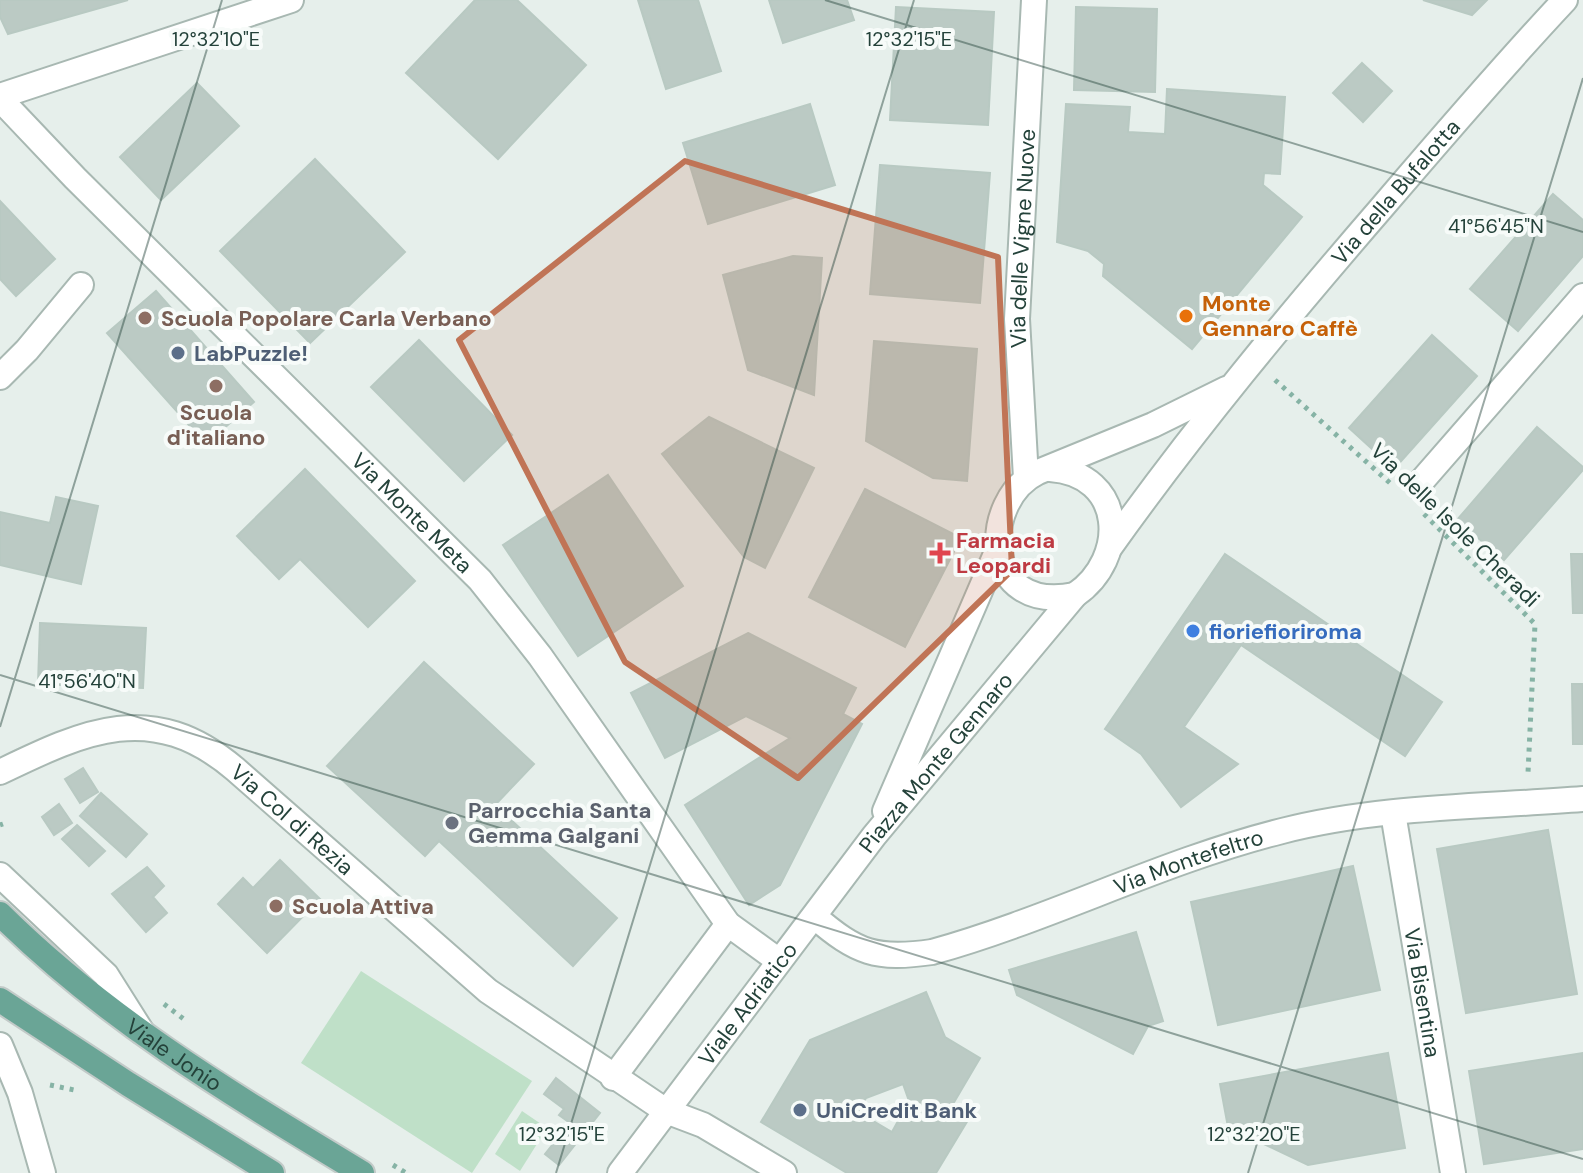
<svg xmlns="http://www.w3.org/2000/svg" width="1583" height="1173" viewBox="0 0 1583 1173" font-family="'DM Sans',sans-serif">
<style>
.green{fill:#bfe0c8}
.building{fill:#bbcac4;stroke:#b8c9c2;stroke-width:2;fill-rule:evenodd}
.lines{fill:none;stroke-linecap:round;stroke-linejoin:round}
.minor-casing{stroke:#a8b8b2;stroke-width:28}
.major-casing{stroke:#c2cac8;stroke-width:28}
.path{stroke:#86b3a5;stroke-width:5;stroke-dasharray:4 6;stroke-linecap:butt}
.minor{stroke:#fff;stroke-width:24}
.major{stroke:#6aa596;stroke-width:24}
.marked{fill:#c07456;fill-opacity:0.2;stroke:#c07456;stroke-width:6;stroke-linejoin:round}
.ticks{fill:none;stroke:#24423a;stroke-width:2;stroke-opacity:0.45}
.food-dot{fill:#e8710a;stroke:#f7fbf9;stroke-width:3}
.education-dot{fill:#8d6e63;stroke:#f7fbf9;stroke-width:3}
.service-dot{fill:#5c6f8a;stroke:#f7fbf9;stroke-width:3}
.health-dot{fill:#e0444e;stroke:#f7fbf9;stroke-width:3}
.shop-dot{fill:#3f7fe0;stroke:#f7fbf9;stroke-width:3}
.worship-dot{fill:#6b7280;stroke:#f7fbf9;stroke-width:3}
.labels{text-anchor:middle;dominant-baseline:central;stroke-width:8;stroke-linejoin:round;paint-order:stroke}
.street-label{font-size:22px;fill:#24423a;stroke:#f7fbf9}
.food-label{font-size:22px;font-weight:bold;fill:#c56008;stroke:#f7fbf9;text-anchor:start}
.education-label{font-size:22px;font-weight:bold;fill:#785e54;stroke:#f7fbf9;text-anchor:start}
.service-label{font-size:22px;font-weight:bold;fill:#4e5e75;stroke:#f7fbf9;text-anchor:start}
.health-label{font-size:22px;font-weight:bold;fill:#be3a42;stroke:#f7fbf9;text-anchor:start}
.shop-label{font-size:22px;font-weight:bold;fill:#366cbe;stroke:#f7fbf9;text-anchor:start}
.worship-label{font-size:22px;font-weight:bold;fill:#5b616d;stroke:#f7fbf9;text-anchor:start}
.ticks-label{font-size:20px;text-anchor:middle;fill:#24423a;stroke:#f7fbf9;stroke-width:8;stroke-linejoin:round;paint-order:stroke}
</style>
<rect width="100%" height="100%" fill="#e6efeb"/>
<g class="green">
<path d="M361,971l171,110 -60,92 -171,-110z"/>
<path d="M522,1111l25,17 -27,43 -25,-17z"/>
</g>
<g class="building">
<path d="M0,0h128l-120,34 -8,-17z"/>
<path d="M475,0h42l69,65 -88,94 -92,-86z"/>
<path d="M638,0h60l23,71 -55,18z"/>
<path d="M769,0h78l7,20 -71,23z"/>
<path d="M1423,0h64l-15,15z"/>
<path d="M896,7l98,5 -6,113 -98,-5z"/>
<path d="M1076,7l81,2 -2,83 -81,-2z"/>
<path d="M1362,63l30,28 -29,31 -30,-29z"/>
<path d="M197,83l42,43 -78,74 -41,-43z"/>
<path d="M1167,89l118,8 -5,77 -16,-1 -1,12 39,32 -110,132 -89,-73 1,-12 -16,-13 -31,-9 9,-138 64,3 -2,25 37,2z"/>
<path d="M810,104l25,81 -127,39 -25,-81z"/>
<path d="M315,159l90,93 -95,91 -90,-92z"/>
<path d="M880,165l110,8 -10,130 -110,-9z"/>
<path d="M1553,194l30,26v36l-65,75 -48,-42z"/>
<path d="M0,201l55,58 -39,37 -16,-17z"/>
<path d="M793,256l29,2 -8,137 -66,-25 -25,-95z"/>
<path d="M156,291l98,111 -48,42 -99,-111z"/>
<path d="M1432,335l45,41 -83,93 -45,-41z"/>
<path d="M419,340l93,95 -48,46 -93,-94z"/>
<path d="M874,341l103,8 -10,132 -34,-3 -67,-37z"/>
<path d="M709,417l105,51 -49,100 -21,-11 -82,-103z"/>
<path d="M1537,427l46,40v3l-79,90 -47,-40z"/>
<path d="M305,469l110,112 -47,46 -68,-68 -21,20 -42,-43z"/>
<path d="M608,475l75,111 -105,70 -75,-111z"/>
<path d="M865,489l96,49 -56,109 -96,-50z"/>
<path d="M56,497l42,9 -17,78 -81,-19v-53l50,11z"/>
<path d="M1225,554l217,148 -37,54 -164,-111 -57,82 54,37 -57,43 -40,-53 -36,-25z"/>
<path d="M1571,554h12v59h-10z"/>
<path d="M40,623l106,5 -3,60 -105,-4z"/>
<path d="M748,633l108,55 -13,26 19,10 -82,161 -31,20 -64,-100 105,-67 -44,-22 -81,42 -34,-65z"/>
<path d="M424,662l110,102 -39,41 122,113 -44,48 -134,-125 -14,15 -98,-90z"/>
<path d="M1572,684h11v60h-10z"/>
<path d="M83,768l15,24 -18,11 -15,-24z"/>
<path d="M101,793l46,41 -21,23 -46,-41z"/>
<path d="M59,804l13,19 -18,12 -12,-18z"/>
<path d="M77,825l28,26 -16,15 -27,-27z"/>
<path d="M1548,830l29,164 -111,19 -29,-164z"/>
<path d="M280,860l40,39 -53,54 -49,-49 25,-26 10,10z"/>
<path d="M1353,866l27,124 -162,35 -27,-123z"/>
<path d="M147,867l17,19 -11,11 14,16 -21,19 -34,-38z"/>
<path d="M1136,932l27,89 -15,5 -15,28 -116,-59 -8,-25z"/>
<path d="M926,992l19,45 35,21 -27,46 18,11 -35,58h-89l-86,-51 49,-82zM903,1084l6,17 -17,31 -34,-20 8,-14z"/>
<path d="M1388,1053l17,95 -97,17 -80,-38 -8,-43z"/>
<path d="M1583,1053v96l-99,15 -15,-93z"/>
<path d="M556,1078l44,35 -41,52 -14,-11 25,-31 -11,-8 5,-6 -20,-15z"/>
</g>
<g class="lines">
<defs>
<g id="minor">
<path d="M0,96l291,-96"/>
<path id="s1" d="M0,99l75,79 405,402 60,76 188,268 51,37"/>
<path d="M0,377l27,-27 54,-65"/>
<path id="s2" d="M1026,478l-9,-159 17,-319"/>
<path d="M1420,483l163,-187"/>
<path id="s3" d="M1110,547c85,-119 178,-231 274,-342 59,-69 119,-139 181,-205"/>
<path d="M1075,595c-95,20 -95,-95 -37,-123l115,-47 73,-36"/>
<path id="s4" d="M0,772c85,-41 152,-73 235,-3l253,222 178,120 37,14 81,48"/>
<path d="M885,811l114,-264"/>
<path id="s5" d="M1393,813l60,360"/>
<path d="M0,875l106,100 36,57"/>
<path id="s6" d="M815,917c42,36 61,43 117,35 119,-33 230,-91 350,-121 97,-25 201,-24 301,-32"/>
<path d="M0,1045l20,48 23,80"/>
<path d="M613,1078l115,-154"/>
<path id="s7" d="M620,1173l254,-337 201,-241c54,-37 50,-121 -25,-126"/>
</g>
<g id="major">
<path id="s8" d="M0,914c108,107 233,181 362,259"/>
<path d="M0,1000l128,84 144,89"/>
</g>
</defs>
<use href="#minor" class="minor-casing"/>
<use href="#major" class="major-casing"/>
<g class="path">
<path d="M1275,380l115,103"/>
<path d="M1424,514l111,110 -7,149"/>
<path d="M0,825l3,-1"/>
<path d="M164,1004l21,16"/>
<path d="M50,1085l29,6"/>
<path d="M393,1165l13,8"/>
</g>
<use href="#minor" class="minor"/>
<use href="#major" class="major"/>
</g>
<path class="marked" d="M685,161l313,96 14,313 -214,208 -173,-116 -166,-322z"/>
<path class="ticks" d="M825,0l758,232M0,675l1583,484M0,727l222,-727M556,1173l358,-1173M1248,1173l335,-1095"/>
<circle class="food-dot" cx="1186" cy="316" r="8"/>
<g class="education-dot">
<circle cx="145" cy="318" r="8"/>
<circle cx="216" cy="386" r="8"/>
<circle cx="276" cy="906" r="8"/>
</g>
<g class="service-dot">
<circle cx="178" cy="353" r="8"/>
<circle cx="800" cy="1110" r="8"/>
</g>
<path class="health-dot" d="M936 541h8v8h8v8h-8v8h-8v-8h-8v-8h8z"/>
<circle class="shop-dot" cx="1193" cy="631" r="8"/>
<circle class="worship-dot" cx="452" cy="823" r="8"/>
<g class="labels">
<g class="street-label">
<text stroke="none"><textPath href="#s3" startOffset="456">Via della Bufalotta</textPath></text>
<text stroke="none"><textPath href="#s2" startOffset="240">Via delle Vigne Nuove</textPath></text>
<text stroke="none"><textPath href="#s1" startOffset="584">Via Monte Meta</textPath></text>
<text transform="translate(1455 525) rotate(44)">Via delle Isole Cheradi</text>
<text stroke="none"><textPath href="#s7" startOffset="518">Piazza Monte Gennaro</textPath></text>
<text stroke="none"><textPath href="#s4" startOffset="330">Via Col di Rezia</textPath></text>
<text stroke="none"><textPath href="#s6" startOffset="400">Via Montefeltro</textPath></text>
<text stroke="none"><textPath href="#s5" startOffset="182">Via Bisentina</textPath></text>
<text stroke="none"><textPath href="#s7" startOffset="212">Viale Adriatico</textPath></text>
<text stroke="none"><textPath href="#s8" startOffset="224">Viale Jonio</textPath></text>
</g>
<g class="food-label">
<text x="1202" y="303">Monte<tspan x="1202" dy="25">Gennaro Caffè</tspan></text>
</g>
<g class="education-label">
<text x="161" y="318">Scuola Popolare Carla Verbano</text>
<text x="216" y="412" text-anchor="middle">Scuola<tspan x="216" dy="25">d'italiano</tspan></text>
<text x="292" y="906">Scuola Attiva</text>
</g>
<g class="service-label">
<text x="194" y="353">LabPuzzle!</text>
<text x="816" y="1110">UniCredit Bank</text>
</g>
<g class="health-label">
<text x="956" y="540">Farmacia<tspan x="956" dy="25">Leopardi</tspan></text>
</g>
<g class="shop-label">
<text x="1209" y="631">fioriefioriroma</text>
</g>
<g class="worship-label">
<text x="468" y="810">Parrocchia Santa<tspan x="468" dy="25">Gemma Galgani</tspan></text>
</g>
</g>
<g class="ticks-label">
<text x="216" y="46">12°32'10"E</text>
<text x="909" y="46">12°32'15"E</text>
<text x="1496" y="233">41°56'45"N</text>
<text x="87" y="688">41°56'40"N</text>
<text x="562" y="1141">12°32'15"E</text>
<text x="1254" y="1141">12°32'20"E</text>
</g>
</svg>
